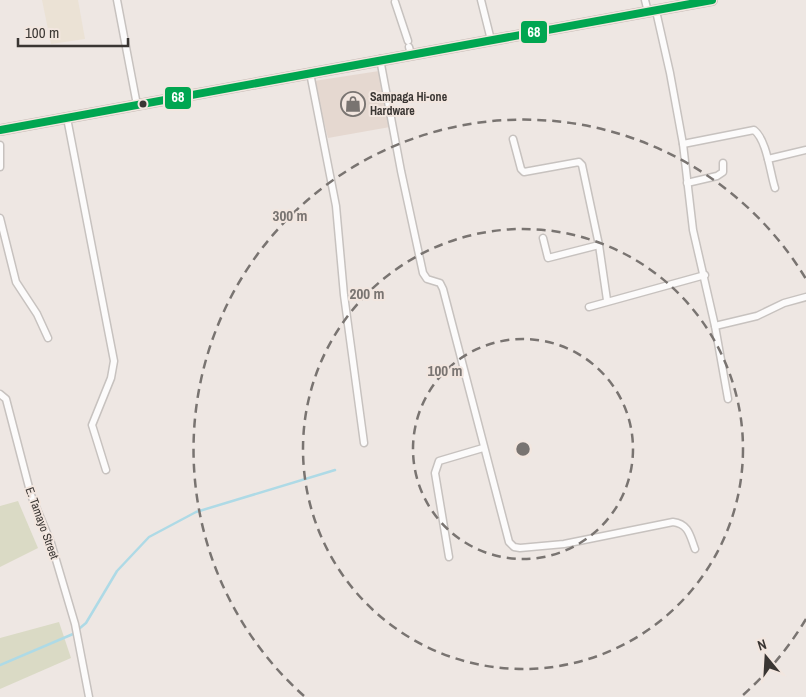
<svg xmlns="http://www.w3.org/2000/svg" width="806" height="697" viewBox="0 0 806 697" font-family="'Archivo Narrow',sans-serif">
<style>
.built{fill:#e5d8d0}
.industrial{fill:#ebe2d5}
.green{fill:#dadac5}
.lines{fill:none;stroke-linecap:round;stroke-linejoin:round}
.stream{stroke:#aedae6;stroke-width:2.5}
.minor-casing{stroke:#c7c2bf;stroke-width:9}
.primary-casing{stroke:#c6bbb7;stroke-width:12}
.minor{stroke:#fcfbfb;stroke-width:6}
.primary{stroke:#f6f1ef;stroke-width:10}
.bus-1-casing{stroke:#f2e6df;stroke-width:11}
.bus-1{stroke:#00a651;stroke-width:8}
.ring{fill:none;stroke:#797471;stroke-width:2.5;stroke-dasharray:9 6}
.bus-dot{fill:#3a3633;stroke:#f2e6df;stroke-width:2}
.labels{text-anchor:middle;dominant-baseline:central;stroke-width:4;stroke-linejoin:round;paint-order:stroke}
.poi-label{font-size:12px;font-weight:bold;fill:#3a3633;stroke:#f2e6df;text-anchor:start}
.street-label{font-size:12px;fill:#3a3633;stroke:#f2e6df}
.centre{fill:#797471;stroke:#f2e6df;stroke-width:2.5}
.ring-label{font-size:15px;text-anchor:middle;font-weight:bold;fill:#797471;stroke:#f2e6df;stroke-width:4;stroke-linejoin:round;paint-order:stroke}
.line-badge{stroke:#f2e6df;stroke-width:2}
.badge-label{font-size:14px;text-anchor:middle;font-weight:bold;fill:#fff}
</style>
<rect width="100%" height="100%" fill="#eee7e3"/>
<path class="built" d="M379,71l11,56 -62,11 -14,-57z"/>
<path class="industrial" d="M42,0h36l7,39 -34,5z"/>
<g class="green">
<path d="M18,501l20,47 -38,19v-61z"/>
<path d="M59,622l12,36 -71,31v-51z"/>
</g>
<g class="lines">
<g class="stream">
<path d="M80,628l6,-5 31,-52 32,-34 47,-25 139,-42"/>
<path d="M0,665l73,-31"/>
</g>
<defs>
<g id="minor">
<path d="M117,0l20,105"/>
<path d="M481,0l10,40"/>
<path d="M645,0l3,12"/>
<path d="M395,2l13,39"/>
<path d="M656,11l14,62 13,71 10,86 22,96 13,73"/>
<path d="M409,47l2,7"/>
<path d="M380,59l21,112 22,102 4,6 13,4 3,6 66,253 5,5 6,1 44,-4 109,-22c16,2 17,14 22,27"/>
<path d="M310,73l26,133 8,89 20,148"/>
<path d="M67,118l47,243 -3,17 -19,47 14,45"/>
<path d="M513,139l8,30 3,3 55,-10 3,3 17,80 8,55"/>
<path d="M683,144l71,-14c13,10 16,43 21,58"/>
<path d="M0,145v22"/>
<path d="M768,159l38,-9"/>
<path d="M687,183l30,-7 6,-4v-9"/>
<path d="M0,218l16,64 21,32 11,24"/>
<path d="M543,238l5,20 51,-13"/>
<path d="M589,307l116,-32"/>
<path d="M715,326l42,-10 27,-13 22,-6"/>
<path d="M0,394l6,5 25,96 20,48 24,81 14,73"/>
<path d="M449,557l-14,-84 4,-12 44,-13"/>
</g>
<path id="primary" d="M0,130l712,-130"/>
</defs>
<use href="#minor" class="minor-casing"/>
<use href="#primary" class="primary-casing"/>
<use href="#minor" class="minor"/>
<use href="#primary" class="primary"/>
<defs>
<path id="bus-1" d="M0,130l712,-130"/>
</defs>
<use href="#bus-1" class="bus-1-casing"/>
<use href="#bus-1" class="bus-1"/>
</g>
<g class="ring">
<circle cx="523" cy="449" r="110"/>
<circle cx="523" cy="449" r="220"/>
<path d="M806 619A330 330 0 0 1 742 696M304 696A330 330 0 1 1 806 279"/>
</g>
<defs>
<symbol id="shop-ring" viewBox="-11 -11 22 22"><circle r="9.5" fill="#f2e6df" stroke="#797471" stroke-width="1.5"/><path d="M-5-2.5h2.3a2.7 3.5 0 0 1 5.4 0H5L5.5 6h-11ZM-1.5-2.5h3a1.5 2.3 0 0 0-3 0Z" fill="#797471"/></symbol>
</defs>
<g fill-rule="evenodd">
<use href="#shop-ring" x="339" y="90" width="28" height="28"/>
</g>
<circle class="bus-dot" cx="143" cy="104" r="4.5"/>
<g class="labels">
<g class="poi-label">
<text x="370" y="97">Sampaga Hi-one<tspan x="370" dy="14">Hardware</tspan></text>
</g>
<g class="street-label">
<text transform="translate(42 523) rotate(70)">E. Tamayo Street</text>
</g>
</g>
<circle cx="523" cy="449" r="8" class="centre"/>
<g class="ring-label">
<text x="290" y="221">300 m</text>
<text x="367" y="299">200 m</text>
<text x="445" y="376">100 m</text>
</g>
<g class="line-badge">
<rect x="520" y="20" width="28" height="24" rx="5" fill="#00a651"/>
<rect x="164" y="86" width="28" height="24" rx="5" fill="#00a651"/>
</g>
<g class="badge-label">
<text x="534" y="37">68</text>
<text x="178" y="102">68</text>
</g>
<g transform="translate(766 657) rotate(342)" stroke="#f2e6df" stroke-width="4" paint-order="stroke">
<path d="M0-4L9 19L0 12L-9 19Z" fill="#3a3633"/>
<text y="-8" font-size="14" font-weight="bold" text-anchor="middle" fill="#3a3633">N</text>
</g>
<path d="M18 38v8h110v-8" fill="none" stroke="#3a3633" stroke-width="2.5"/>
<text x="25" y="38" font-size="15" fill="#3a3633" stroke="#f2e6df" stroke-width="4" paint-order="stroke">100 m</text>
</svg>
